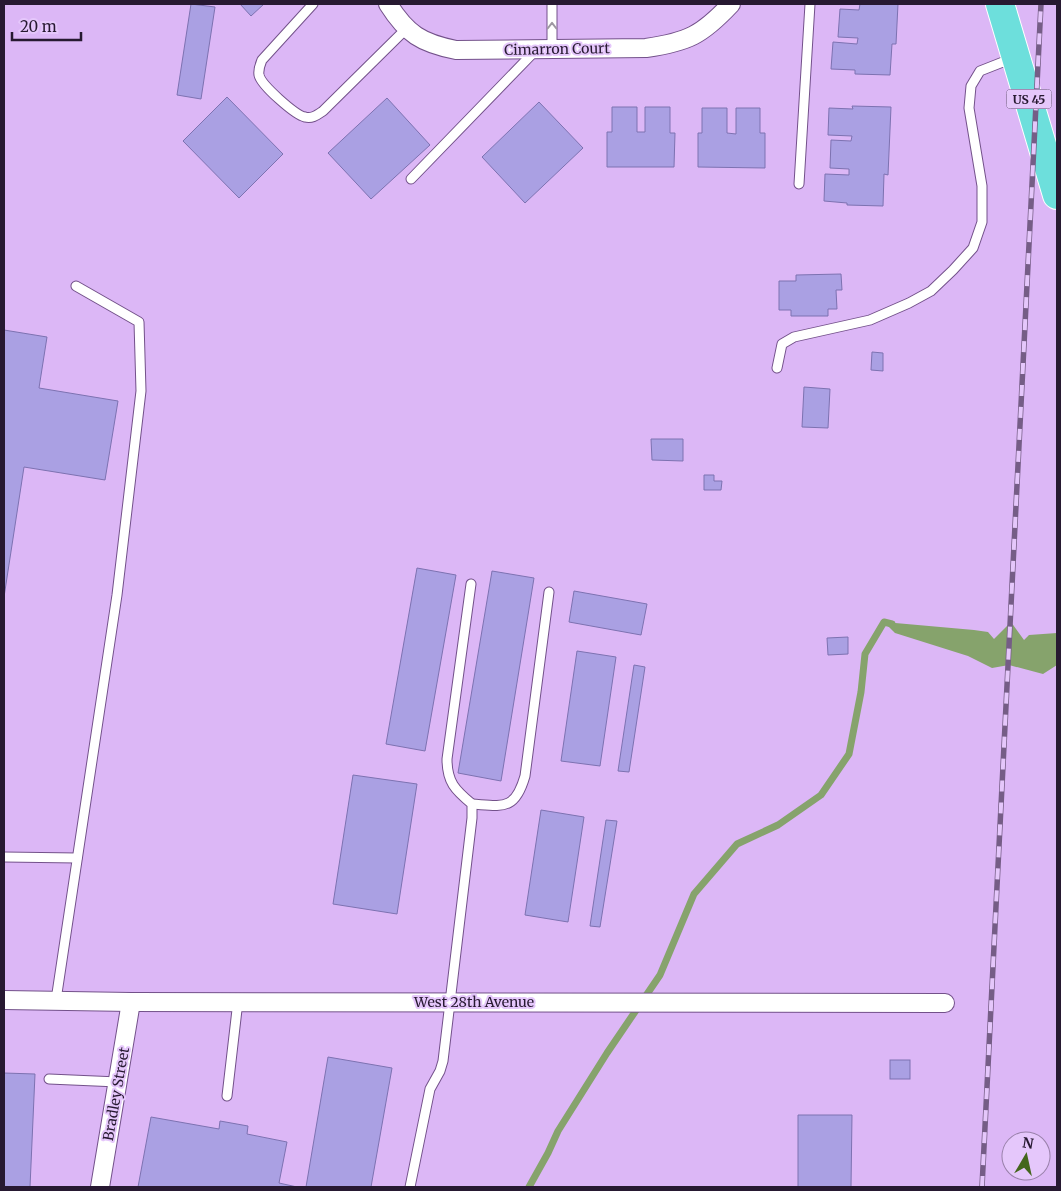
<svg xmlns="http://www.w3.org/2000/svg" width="1061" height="1191" viewBox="0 0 1061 1191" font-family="Merriweather,serif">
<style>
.water{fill:#86a36c}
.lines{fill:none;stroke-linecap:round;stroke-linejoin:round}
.stream{stroke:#86a36c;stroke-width:7}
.building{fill:#aaa0e3;stroke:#7d72b1}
.service-casing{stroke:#73518a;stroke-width:11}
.minor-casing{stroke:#73518a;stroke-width:20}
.primary-casing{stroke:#fff;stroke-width:30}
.service{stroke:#fff;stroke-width:9}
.minor{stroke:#fff;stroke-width:18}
.primary{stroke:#6ddfdc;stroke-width:28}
.rail-casing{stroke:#755d86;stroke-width:5.5}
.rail{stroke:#e5c7fb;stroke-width:4;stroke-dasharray:11;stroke-linecap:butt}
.oneway{stroke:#9e98a2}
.labels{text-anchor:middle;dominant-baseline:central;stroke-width:4;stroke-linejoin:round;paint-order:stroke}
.shield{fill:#e5c7fb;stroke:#604d6e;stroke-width:1}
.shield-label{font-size:12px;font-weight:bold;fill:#271931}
.street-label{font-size:14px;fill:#271931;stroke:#e5c7fb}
</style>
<rect width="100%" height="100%" fill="#dcb7f6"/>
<path class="water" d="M884,622l90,8 14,2 6,7 17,-17 13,18 5,-5 28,-2v32l-14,9 -34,-9 -17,3 -24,-12 -73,-23z"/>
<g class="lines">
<path class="stream" d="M529,1187l19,-34 10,-22 49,-78 53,-78 34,-81 43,-50 41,-19 43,-30 28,-41 12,-62 4,-38 19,-32 8,2"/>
</g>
<g class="building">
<path d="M191,4l24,3 -14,92 -24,-4z"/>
<path d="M240,4h24l-13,12z"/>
<path d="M854,4h44l-2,40h-4l-2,31 -35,-1v-4l-24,-1 2,-27 24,2 1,-6 -20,-1 2,-28 19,1 1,-6z"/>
<path d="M227,97l56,57 -44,44 -56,-57z"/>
<path d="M387,98l43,47 -59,54 -43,-46z"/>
<path d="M539,102l44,46 -58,55 -43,-46z"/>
<path d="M852,106l39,1 -3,68 -4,-1 -1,32 -36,-1v-2l-23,-2 1,-27 24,1v-6l-19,-1 1,-28 20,1 1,-5 -24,-1 1,-27 24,1z"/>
<path d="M612,107h25v25h8v-25h25v26h5l-1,34h-67v-35h5z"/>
<path d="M702,108h25v25l9,1v-26h24v25h5v35l-67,-1v-34h4z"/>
<path d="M841,274l1,16h-6l1,19h-9v7h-37v-6h-12v-29h17v-6z"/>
<path d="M4,330l43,7 -8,51 79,13 -13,79 -81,-13 -20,130z"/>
<path d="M872,352l11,1v18l-12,-1z"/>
<path d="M804,387l26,2 -2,39 -26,-1z"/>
<path d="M651,439h32v22l-31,-1z"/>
<path d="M704,475h10v6h8l-1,9h-17z"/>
<path d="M417,568l39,7 -31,176 -39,-7z"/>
<path d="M492,571l42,7 -33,203 -43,-8z"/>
<path d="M574,591l73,13 -6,31 -72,-13z"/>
<path d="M848,637v17l-20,1 -1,-17z"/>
<path d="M577,651l39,6 -16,109 -39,-5z"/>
<path d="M634,665l11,2 -16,105 -11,-1z"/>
<path d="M353,775l64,9 -20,130 -64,-10z"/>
<path d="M541,810l43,7 -16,105 -43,-7z"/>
<path d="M606,820l11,1 -17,106 -10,-1z"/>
<path d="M328,1057l64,11 -21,119h-65z"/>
<rect x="890" y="1060" width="20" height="19"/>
<path d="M4,1073l31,1 -5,113h-26z"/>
<path d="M798,1115h54l-1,72h-53z"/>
<path d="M151,1117l68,12 1,-8 28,5 -1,8 40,8 -8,41 18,4h-159z"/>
</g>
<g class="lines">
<defs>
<g id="service">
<path d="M313,4l-51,56c-2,5 -4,9 -3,15 2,10 36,40 46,42 7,2 12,-2 18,-6l84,-83"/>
<path d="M552,4v45"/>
<path d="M411,179l124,-128"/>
<path d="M799,184l11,-180"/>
<path d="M777,368l5,-24 12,-7 76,-17 39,-17 22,-12 22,-21 20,-22 9,-26v-36l-13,-78 2,-22 9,-15 33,-13"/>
<path d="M472,804c31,2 43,7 53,-28l24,-184"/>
<path d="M4,857l73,1"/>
<path d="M56,1000l61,-405 24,-204 -2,-69 -63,-36"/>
<path d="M49,1079l69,3"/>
<path d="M227,1096l11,-95"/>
<path d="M410,1187l20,-98 10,-18 3,-10 29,-243v-14c-17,-14 -25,-22 -25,-45l24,-175"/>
</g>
<g id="minor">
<path d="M388,4c19,30 33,39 68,46l190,-2c42,-6 56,-13 85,-44"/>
<path d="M4,1000l127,2 814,1"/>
<path d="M100,1187l31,-185"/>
</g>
<path id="primary" d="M1000,4l57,191"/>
</defs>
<use href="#service" class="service-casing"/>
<use href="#minor" class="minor-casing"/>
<use href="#primary" class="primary-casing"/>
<use href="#service" class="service"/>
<use href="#minor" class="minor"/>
<use href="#primary" class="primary"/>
<defs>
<path id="rail" d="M982,1187l59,-1183"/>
</defs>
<use href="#rail" class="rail-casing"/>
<use href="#rail" class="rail"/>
</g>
<defs><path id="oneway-chevron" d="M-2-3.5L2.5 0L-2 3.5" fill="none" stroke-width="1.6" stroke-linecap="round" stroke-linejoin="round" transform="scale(1.25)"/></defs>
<use class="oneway" href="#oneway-chevron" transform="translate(552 26) rotate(-90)"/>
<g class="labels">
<rect class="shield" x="1006.5" y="89.5" width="45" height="19" rx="4"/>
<g class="shield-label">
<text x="1029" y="99">US 45</text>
</g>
<g class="street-label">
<text transform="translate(557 49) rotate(-1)">Cimarron Court</text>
<text x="474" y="1002">West 28th Avenue</text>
<text transform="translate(116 1094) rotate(-80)">Bradley Street</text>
</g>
</g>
<rect width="1061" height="1191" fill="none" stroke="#271931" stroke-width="10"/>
<g transform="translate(1026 1156) rotate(9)"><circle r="24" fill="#e5c7fb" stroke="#9981aa"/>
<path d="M0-4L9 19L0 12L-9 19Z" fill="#44661c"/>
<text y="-8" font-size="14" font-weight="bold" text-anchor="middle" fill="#271931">N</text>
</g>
<path d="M12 32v8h69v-8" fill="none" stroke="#271931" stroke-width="2.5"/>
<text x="20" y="32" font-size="15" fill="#271931" stroke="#e5c7fb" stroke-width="4" paint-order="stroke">20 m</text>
</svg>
